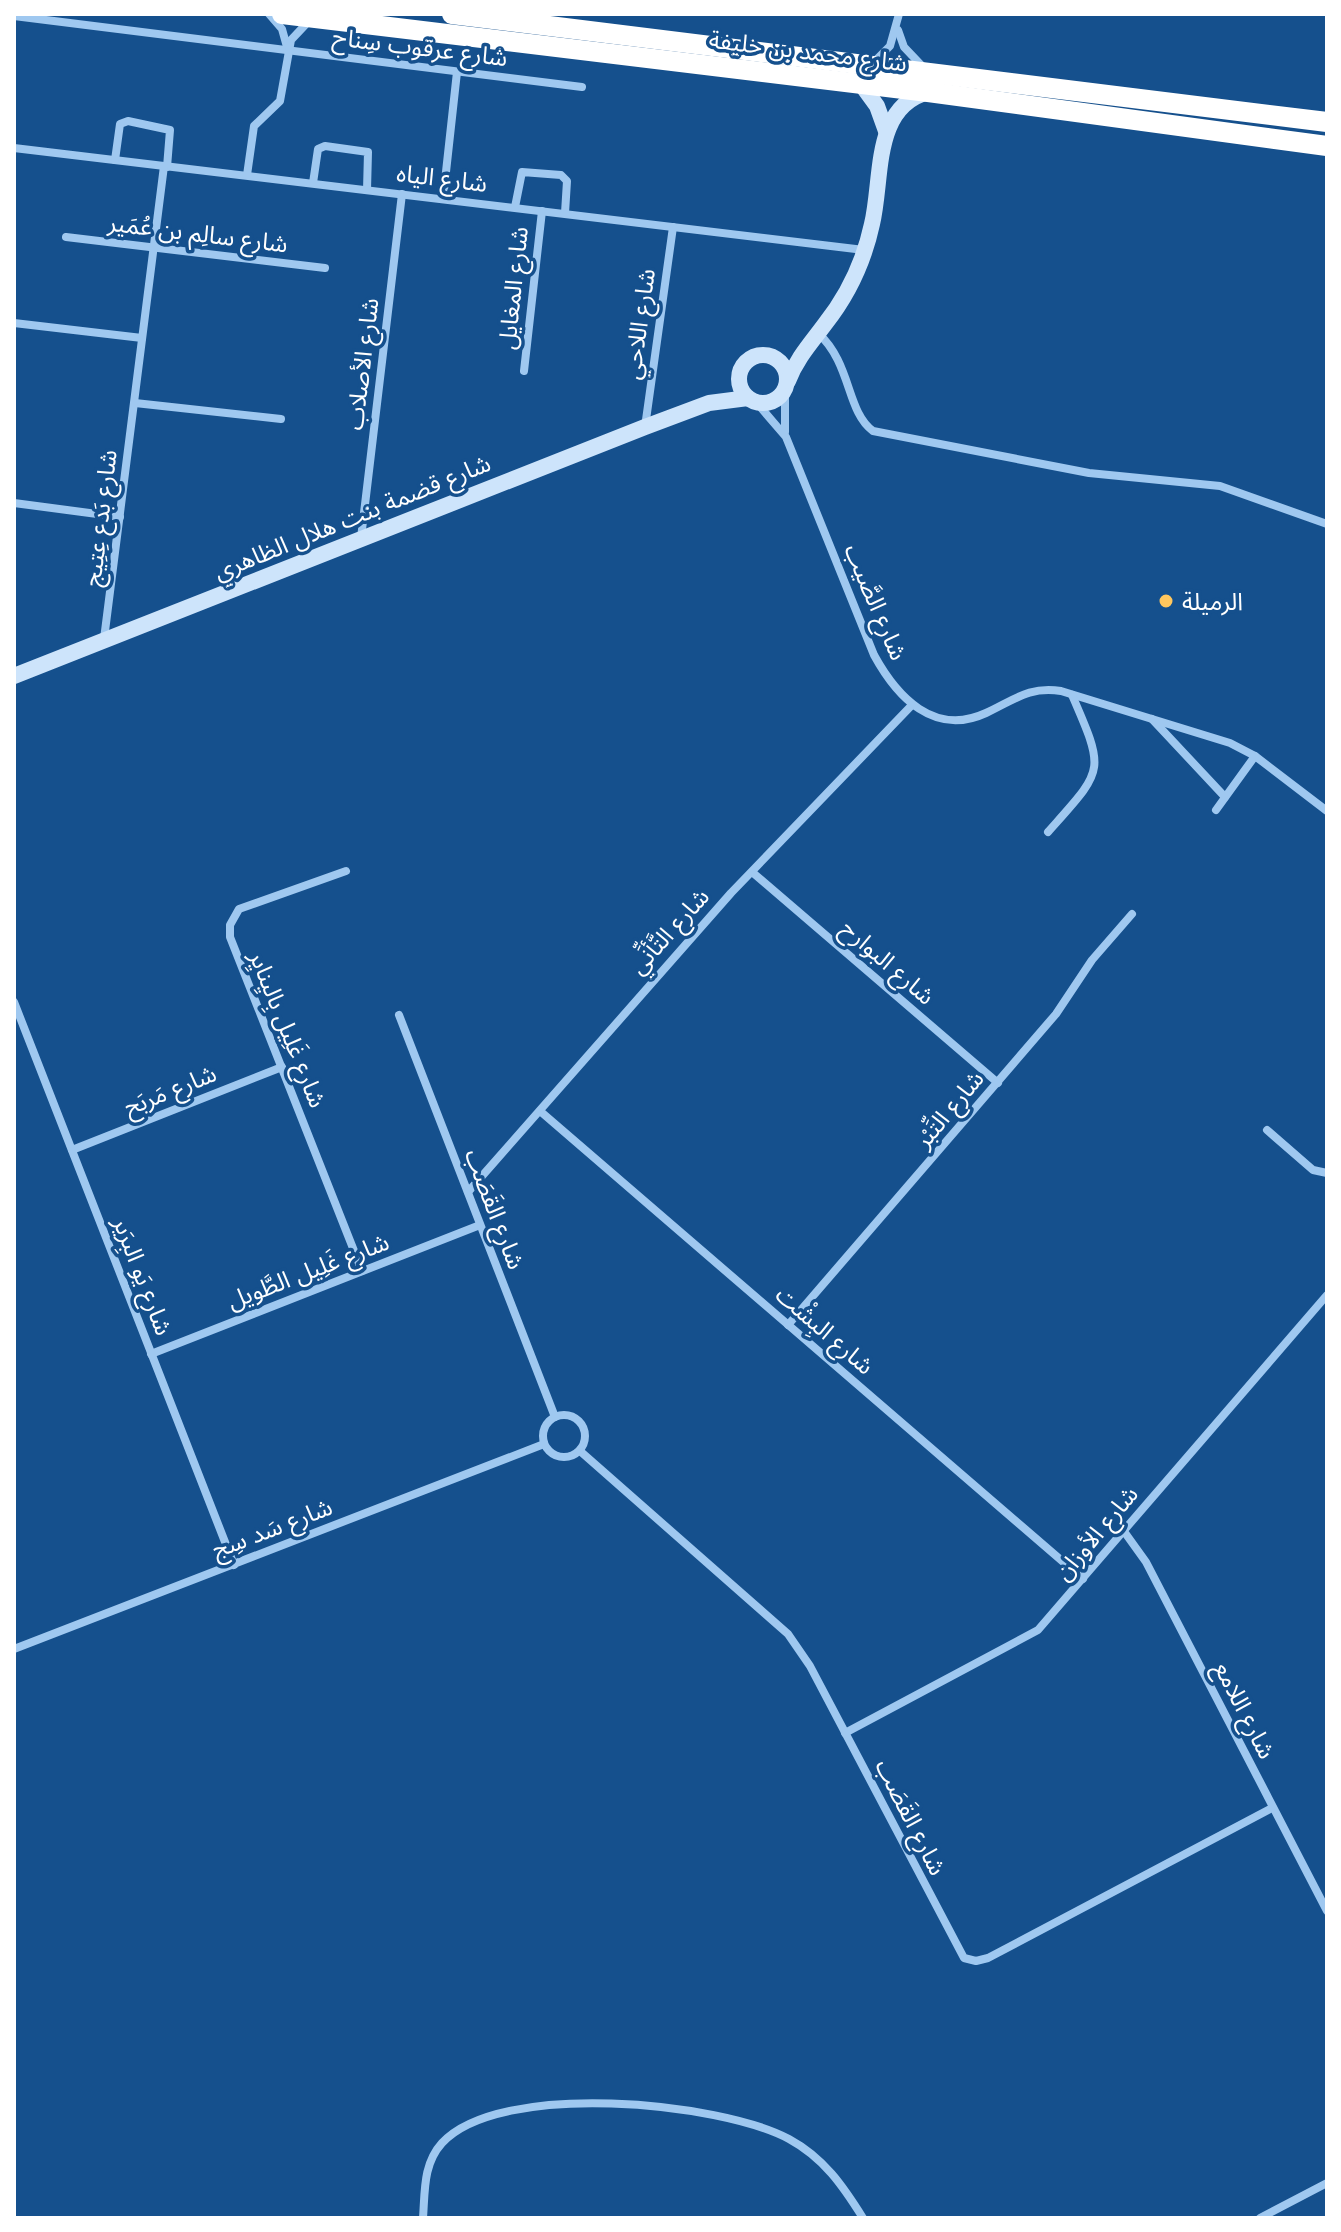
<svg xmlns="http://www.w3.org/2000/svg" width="1341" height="2232" viewBox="0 0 1341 2232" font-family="Inter,'Noto Sans Arabic',sans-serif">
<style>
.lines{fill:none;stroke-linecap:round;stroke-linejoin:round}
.street{stroke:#9fc8f0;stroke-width:8}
.secondary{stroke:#cde4fb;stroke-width:16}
.highway{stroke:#fff;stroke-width:20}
.poi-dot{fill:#ffc75e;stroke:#15508d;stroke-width:3}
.labels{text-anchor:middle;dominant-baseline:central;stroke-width:7;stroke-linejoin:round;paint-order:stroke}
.street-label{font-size:24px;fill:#fff;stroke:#15508d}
.poi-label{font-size:24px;fill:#fff;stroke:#15508d;text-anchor:start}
</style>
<rect width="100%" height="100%" fill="#15508d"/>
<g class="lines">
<g class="street">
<path d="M269,14l13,15 5,18"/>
<path d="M14,16l568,71"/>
<path d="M898,30l6,17 19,20"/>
<path d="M874,62l16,-16 9,-32"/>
<path d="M14,148l850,102"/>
<path d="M115,160l5,-36 8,-3 42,9 -3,37"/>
<path d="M247,175l7,-49 26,-25 11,-61 17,-18"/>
<path d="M313,183l5,-34 7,-3 43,6 -1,38"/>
<path d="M443,199l14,-127"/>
<path d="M515,207l7,-35 39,3 6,6 -2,32"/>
<path d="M66,237l259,31"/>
<path d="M14,323l128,15"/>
<path d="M818,333c34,31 28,78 55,98l216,42 131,13 107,38"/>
<path d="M524,371l18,-160"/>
<path d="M785,390v42"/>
<path d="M756,402l30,35 88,218c23,42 60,82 112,58 28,-13 43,-27 75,-22l169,52 25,13 72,55"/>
<path d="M135,403l146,16"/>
<path d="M645,427l28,-200"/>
<path d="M14,503l106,14"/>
<path d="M361,538l41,-344"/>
<path d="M104,639l60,-473"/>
<path d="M1152,719l73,78"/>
<path d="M1216,810l39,-54"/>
<path d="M1048,832c56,-63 58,-59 24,-137"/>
<path d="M346,871l-107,38 -9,16v12l132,334"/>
<path d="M752,872l246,211"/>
<path d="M14,1002l220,563"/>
<path d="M399,1015l156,402"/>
<path d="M540,1111l543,468"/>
<path d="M1267,1130l46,40 14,3"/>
<path d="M72,1150l210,-83"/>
<path d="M468,1192l263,-299 180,-187"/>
<path d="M788,1325l268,-311 36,-54 40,-46"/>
<path d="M151,1354l329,-129"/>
<circle cx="564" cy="1436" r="21"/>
<path d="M580,1451l208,183 22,32 154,292 12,3 12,-3 284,-150"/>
<path d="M1123,1530l23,32 181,349"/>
<path d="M14,1649l530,-205"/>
<path d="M845,1733l193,-103 289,-335"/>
<path d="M423,2218c2,-27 0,-54 19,-75 58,-63 278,-41 347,-4 35,19 54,47 74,79"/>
<path d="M1260,2218l67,-35"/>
</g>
<g class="secondary">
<path d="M861,84l16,22 9,25"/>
<circle cx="763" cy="379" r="24"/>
<path d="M788,381c9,-23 23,-38 37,-57 23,-29 39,-63 47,-100 11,-45 0,-117 56,-132"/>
<path d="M14,676l631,-249 64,-24 39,-5"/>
</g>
<g class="highway">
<path d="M282,14l646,78 399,54"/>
<path d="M452,14l875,108"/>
</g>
</g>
<circle class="poi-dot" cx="1166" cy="601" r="8"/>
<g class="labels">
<g class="street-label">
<text transform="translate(420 47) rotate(7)">شارع عرقوب سِناح</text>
<text transform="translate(808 51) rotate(7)">شارع محمد بن خليفة</text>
<text transform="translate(442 178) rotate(7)">شارع الياه</text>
<text transform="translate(198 233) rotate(7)">شارع سالِم بن عُمَير</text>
<text transform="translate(513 288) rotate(-84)">شارع المغايل</text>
<text transform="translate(639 324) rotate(-82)">شارع اللاحي</text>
<text transform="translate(362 364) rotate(-83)">شارع الأصلاب</text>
<text transform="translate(352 517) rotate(-22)">شارع قضمة بنت هلال الظاهري</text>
<text transform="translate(100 518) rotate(-83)">شارع بَدع عِتِيج</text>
<text transform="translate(876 602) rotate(67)">شارع الصَّيب</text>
<text transform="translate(669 931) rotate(-48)">شارع التَّأنِّي</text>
<text transform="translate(888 962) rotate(41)">شارع البوارح</text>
<text transform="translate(288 1029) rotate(68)">شارع غَلِيل بِاليِنايِر</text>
<text transform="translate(170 1090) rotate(-22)">شارع مَربَح</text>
<text transform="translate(949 1109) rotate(-50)">شارع التِّبْر</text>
<text transform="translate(495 1209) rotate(69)">شارع القَصَب</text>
<text transform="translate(308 1271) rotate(-21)">شارع غَلِيل الطَّويل</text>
<text transform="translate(143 1276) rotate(69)">شارع يَو البِرَير</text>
<text transform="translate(825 1330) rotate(41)">شارع البِشْت</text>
<text transform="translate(272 1528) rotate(-21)">شارع سَد سِج</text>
<text transform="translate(1096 1533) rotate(-50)">شارع الأوزان</text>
<text transform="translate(1245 1710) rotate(63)">شارع اللامع</text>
<text transform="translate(911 1817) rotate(63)">شارع القَصَب</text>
</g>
<g class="poi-label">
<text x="1182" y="601">الرميلة</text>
</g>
</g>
<rect width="1341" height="2232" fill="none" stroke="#ffffff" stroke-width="32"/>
</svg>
